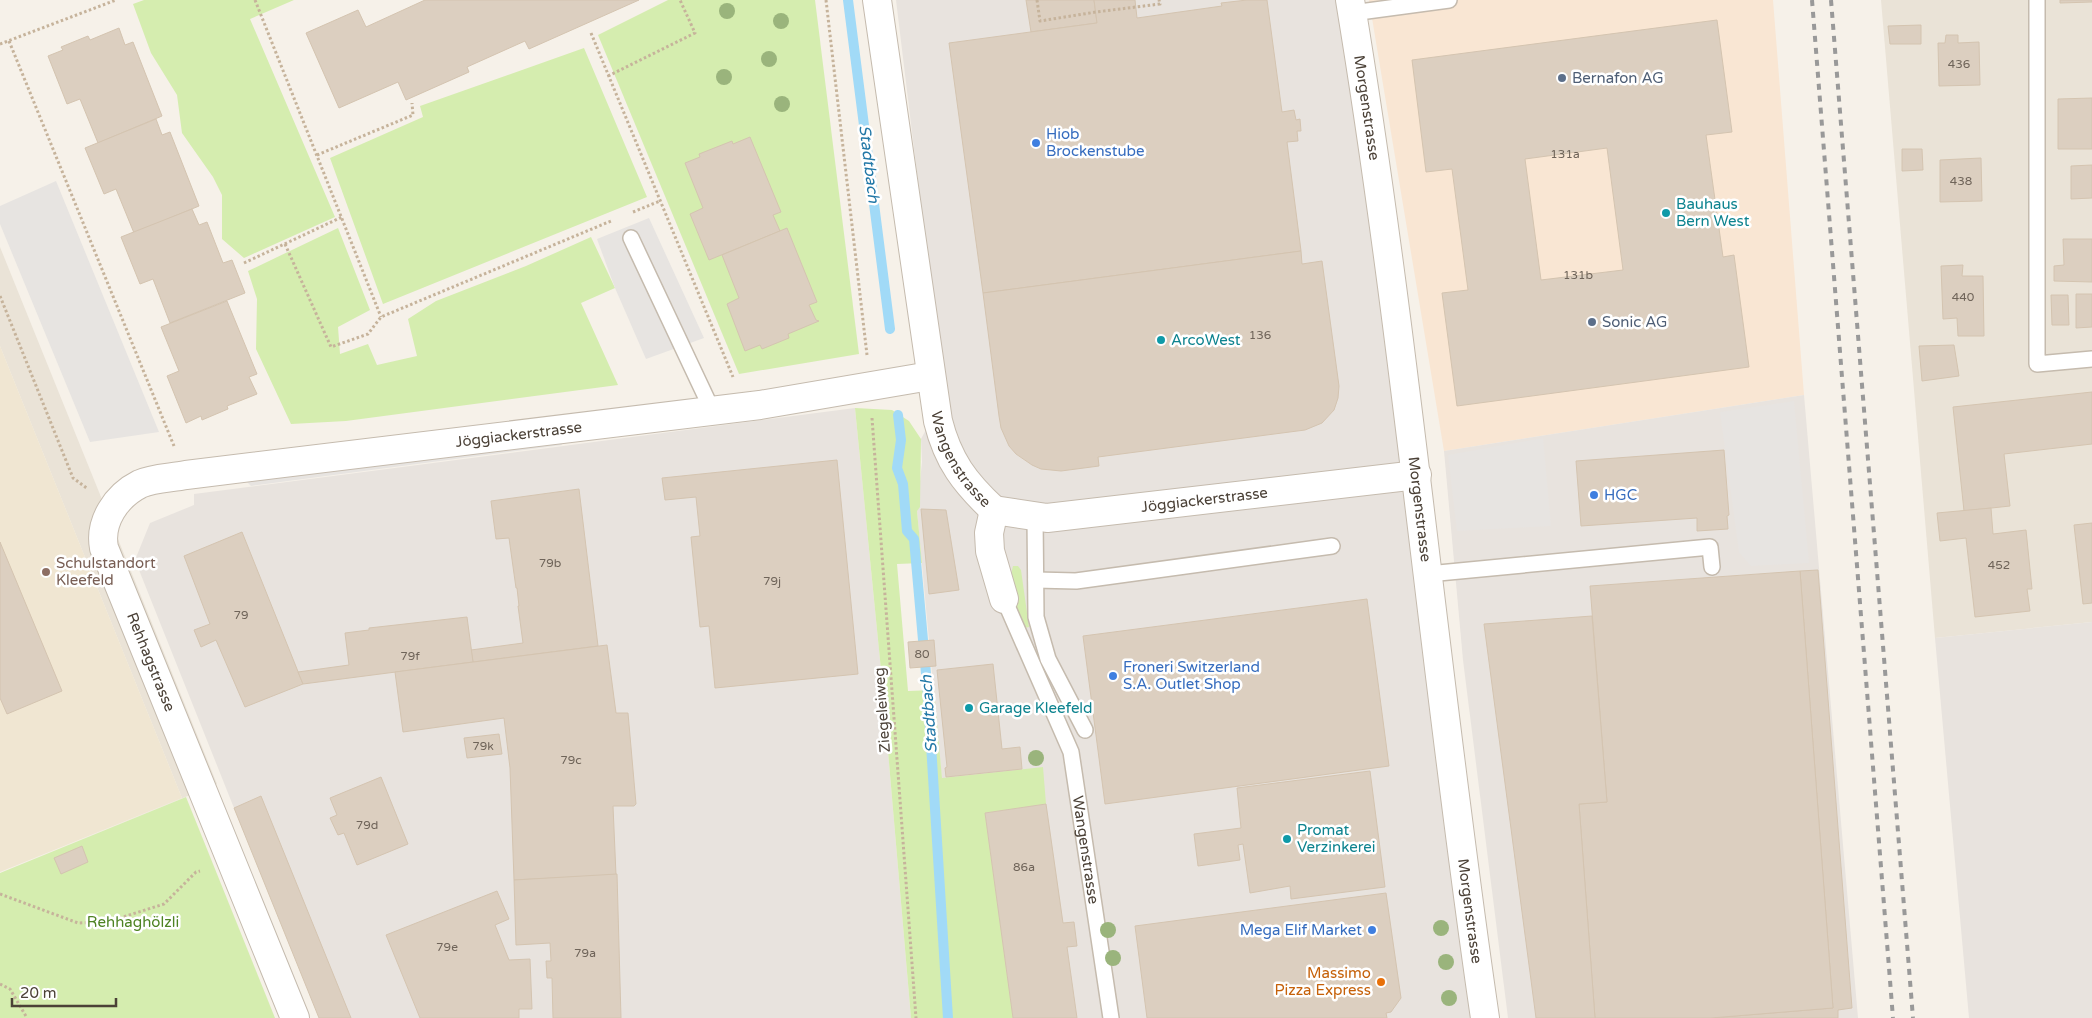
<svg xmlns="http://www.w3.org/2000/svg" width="2092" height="1018" viewBox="0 0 2092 1018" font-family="'Varela Round',sans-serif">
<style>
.residential{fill:#eae3d7}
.commercial{fill:#f9e6d3}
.industrial{fill:#e8e3de}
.education{fill:#f0e6d2}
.green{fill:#d5edaf}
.parking{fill:#e7e4e1}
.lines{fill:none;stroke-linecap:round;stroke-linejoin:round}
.stream{stroke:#a1daf7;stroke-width:10}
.building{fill:#dccfc0;stroke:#d4c4b0;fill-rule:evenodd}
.service-casing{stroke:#c5bbae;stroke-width:18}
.minor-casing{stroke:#c5bbae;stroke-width:30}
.path{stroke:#c6b39b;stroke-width:3;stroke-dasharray:2.5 2.5;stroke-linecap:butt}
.service{stroke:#fff;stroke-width:15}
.minor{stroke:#fff;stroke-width:28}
.rail{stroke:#999;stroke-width:4;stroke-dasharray:6 6;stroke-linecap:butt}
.tree{fill:#9ab47c}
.service-dot{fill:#5c6f8a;stroke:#fff;stroke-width:2}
.shop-dot{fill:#3f7fe0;stroke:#fff;stroke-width:2}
.culture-dot{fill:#0f9aa8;stroke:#fff;stroke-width:2}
.education-dot{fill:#8d6e63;stroke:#fff;stroke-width:2}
.food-dot{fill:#e8710a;stroke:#fff;stroke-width:2}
.labels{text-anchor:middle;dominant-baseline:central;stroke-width:5;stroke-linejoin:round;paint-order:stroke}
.number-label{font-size:12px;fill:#6f6459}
.service-label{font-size:15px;fill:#4e5e75;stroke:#fff;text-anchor:start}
.street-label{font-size:15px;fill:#4b4137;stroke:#fff}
.shop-label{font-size:15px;fill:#366cbe;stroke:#fff;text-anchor:start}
.culture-label{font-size:15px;fill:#0d838f;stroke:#fff;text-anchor:start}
.education-label{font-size:15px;fill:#785e54;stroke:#fff;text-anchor:start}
.park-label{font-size:15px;fill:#4e8323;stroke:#fff}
.food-label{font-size:15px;fill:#c56008;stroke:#fff;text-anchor:end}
.water-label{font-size:16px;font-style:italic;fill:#2278a7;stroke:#fff}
</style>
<rect width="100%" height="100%" fill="#f6f1e9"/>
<g class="residential">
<path d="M1881,0h211v622l-157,16z"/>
<path d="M0,247l217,537 -217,89 182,-75 -182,-452z"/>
</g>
<path class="commercial" d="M1369,0h404l31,395 -360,56z"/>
<g class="industrial">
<path d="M896,0h444l139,1018h-515l-47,-507 5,-49 -1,-23 23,-43z"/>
<path d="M1804,395l54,623h-350l-45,-358 -19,-209z"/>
<path d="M855,408l26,262 30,348h-590l-87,-210 -99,-248 15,-37 44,-18v-11z"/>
<path d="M2092,622v396h-123l-34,-380z"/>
</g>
<path class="education" d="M0,346l182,452 -182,74z"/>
<g class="green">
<path d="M144,0h150l-44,19 85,198 -91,41 -22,-19v-44l-9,-18 -31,-44 -5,-38 -26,-42 -18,-49z"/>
<path d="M668,0h147l44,354 -120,20 -141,-339z"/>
<path d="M584,48l63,149 -264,107 -53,-146 93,-41 -3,-11z"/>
<path d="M338,228l32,82 -32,17 2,27 28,-10 9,21 40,-9 -9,-37 28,-18 90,-35 65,-29 24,51 -34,15 37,82 -272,36 -55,3 -35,-75 1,-50 -9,-28z"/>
<path d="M855,408l37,2 17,11 12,18 -1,68 -3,4 5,52 -25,1 11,127 26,-1 8,88 101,-11 3,37 -61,9 28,205h-102l-30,-348z"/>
<path d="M1013,566h5l3,4 8,57 -5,1c-10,-18 -17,-42 -11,-62z"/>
<path d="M186,797l89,221h-275v-145z"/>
</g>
<g class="parking">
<path d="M56,181l103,251 -69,10 -90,-218v-18z"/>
<path d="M649,218l55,120 -58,21 -31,-71 -18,-49z"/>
<path d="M1794,401l15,162 -58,3 -12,-14 -19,-140z"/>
<path d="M561,437l1,8 -311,41 -8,-8z"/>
<path d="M1543,438l8,88 -94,5 -9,-76z"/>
</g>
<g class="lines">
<g class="stream">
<path d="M848,0l42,329"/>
<path d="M898,415l3,25 -4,28 6,16 4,47 7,8 14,157 20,322"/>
</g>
</g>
<g class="building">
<path d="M425,0h214l-110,49 -4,-8 -58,26 2,5 -63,28 -8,-18 -59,26 -33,-75 52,-23 8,17z"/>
<path d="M1026,0h68l3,23 -66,9z"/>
<path d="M1094,0h41l2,18 85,-12 -1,-3 26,-3h20l15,112 12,-2 2,10 4,-1 1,12h-4l1,10 -11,1 14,109 -318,42 -34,-250 148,-20z"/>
<path d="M2060,0h32v2l-32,1z"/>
<path d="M1717,20l15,112 -26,3 17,122 11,-2 15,112 -292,39 -15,-113 26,-3 -16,-121 -26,3 -14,-112zM1607,148l16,122 -82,10 -16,-121z"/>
<path d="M1921,25v19h-31l-2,-18z"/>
<path d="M119,28l6,17 8,-3 29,74 -64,27 -18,-44 -13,5 -19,-48 15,-6 -2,-3 27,-11 2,4z"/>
<path d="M1946,35h12v8l21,-1 1,43 -41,1 -1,-43h7z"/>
<path d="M2092,98v51h-34v-50z"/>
<path d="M156,119l6,16 8,-3 29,74 -65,27 -18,-44 -12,5 -19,-46z"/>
<path d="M750,137l31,75 -8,3 7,16 -71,29 -19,-46 13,-6 -18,-45 15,-6 -1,-3 33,-13 1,3z"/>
<path d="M1902,149h20l1,21 -21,1z"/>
<path d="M1981,158l1,43 -42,1v-42z"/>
<path d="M2092,165v33l-21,1v-33z"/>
<path d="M192,209l7,16 8,-3 16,41 9,-3 13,33 -75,30 -17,-44 -13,5 -19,-47z"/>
<path d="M787,228l30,74 -8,3 7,15 3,1 -31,13 1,4 -27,11 -2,-4 -15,6 -18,-47 12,-6 -17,-43z"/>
<path d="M2063,239h29v43l-38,-1v-15l10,-1z"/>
<path d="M1301,251l1,13 20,-3 17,125 -1,12 -4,12 -12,13 -17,7 -207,27 1,9 -38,5 -20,-2 -9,-4 -16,-11 -7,-8 -8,-18 -2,-12 -16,-123z"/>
<path d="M1963,265l-1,11h21l1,60h-26l-1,-18 -14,1 -2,-53z"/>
<path d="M2076,294h16v33l-16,1z"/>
<path d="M2051,295h17l1,30h-17z"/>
<path d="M227,301l30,73 -8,3 8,17 -30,12 1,3 -26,11 -1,-4 -15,7 -19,-47 12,-5 -18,-44z"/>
<path d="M1954,345l5,31 -37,5 -3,-35z"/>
<path d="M2092,392v52l-88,10 6,52 -46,5 -11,-104z"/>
<path d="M1724,450l5,65 -2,1 1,13 -31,2v-13l-116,8 -5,-65z"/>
<path d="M837,460l21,214 -143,14 -6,-62 -9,1 -9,-90 9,-1 -4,-39 -31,3 -3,-22z"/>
<path d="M579,489l19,157 -125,16 -2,-12 52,-7 -5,-37h1l-2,-18h-1l-7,-50 -13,1 -5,-38z"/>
<path d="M1991,508l2,26 33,-4 6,59h-5l3,22 -55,6 -9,-79 -26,3 -3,-28z"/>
<path d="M921,509l25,1 13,80 -30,4z"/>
<path d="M2092,523v80l-9,1 -9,-79z"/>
<path d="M242,532l61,152 -58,23 -29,-67 -15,7 -7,-17 16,-6 -26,-68z"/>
<path d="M0,542l62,149 -55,23 -7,-16z"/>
<path d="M1818,570l34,438 -14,2v8h-127l122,-10 -33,-437z"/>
<path d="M1800,571l33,437 -122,10h-116l-16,-214 28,-2 -17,-216z"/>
<path d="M1367,599l22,167 -284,38 -22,-168z"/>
<path d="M1592,616l15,186 -28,2 16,214h-59l-52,-394z"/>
<path d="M467,617l6,45 -170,22 -5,-12 51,-7 -4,-32 24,-3v-2z"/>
<path d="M934,640l2,26 -26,2 -2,-26z"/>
<path d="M607,645l9,68h12l8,91 -2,2h-21l3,69 -102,5 -4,-112 -6,-50 -101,14 -8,-60z"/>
<path d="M993,664l9,85 18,-2 2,22 -76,8 -1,-9 2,-1 -10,-97z"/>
<path d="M499,734l3,20 -35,4 -3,-20z"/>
<path d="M1370,771l15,116 -94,12 -1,-13 -40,7 -7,-49 -5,1 2,15 -42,6 -4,-32 47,-6 -4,-40z"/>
<path d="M381,777l27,67 -51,21 -13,-32 -6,2 -8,-17 7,-3 -7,-17z"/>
<path d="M261,796l90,222h-32l-85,-210z"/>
<path d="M1046,804l17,119 11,-1 3,24 -10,1 10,71h-64l-28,-205z"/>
<path d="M82,846l6,16 -27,12 -7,-16z"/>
<path d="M617,874l4,144h-68l-1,-40h-5l-1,-17h5l-1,-18 -34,2 -2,-65z"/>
<path d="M497,891l12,28 -14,6 14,35 21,-1 2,50h-13v9h-99l-34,-83z"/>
<path d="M1386,893l15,105 -10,14 -5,1 1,5h-240l-12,-92z"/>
</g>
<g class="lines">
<defs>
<g id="service">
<path d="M2037,0v364l55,-5"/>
<path d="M1352,13l97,-13"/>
<path d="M631,238l81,172"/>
<path d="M1035,517l1,100 12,42 37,71"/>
<path d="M1428,574l282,-27 2,20"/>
<path d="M1036,580l40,1 256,-35"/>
<path id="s1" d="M1004,599l67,153 40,266"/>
</g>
<g id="minor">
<path id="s2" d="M877,0l61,421c10,40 27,62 56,89"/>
<path id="s3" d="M1350,0c56,338 85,679 135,1018"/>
<path id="s4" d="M994,510l53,8 370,-43"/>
<path d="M994,510l-5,23 1,18 14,48"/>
<path id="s5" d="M295,1018l-191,-470c-5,-26 12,-52 36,-64 13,-6 31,-6 46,-9l574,-70 170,-29"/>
</g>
</defs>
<use href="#service" class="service-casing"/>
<use href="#minor" class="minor-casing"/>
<g class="path">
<path d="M255,0l126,317"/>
<path d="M826,0l41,355"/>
<path d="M1037,0l3,21 56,-9 64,-8 -1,-4"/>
<path d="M591,33l142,344"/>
<path d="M9,41l165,405"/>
<path d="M0,44l116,-44"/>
<path d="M608,76l87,-43 -15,-33"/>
<path d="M317,155l96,-40 -1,-12"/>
<path d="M633,212l27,-11"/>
<path d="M285,244l46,103 37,-13 13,-17 230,-96"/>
<path d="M244,263l98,-46"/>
<path d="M0,296l73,182 15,11"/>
<path d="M872,418l44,600"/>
<path d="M0,894l78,29 29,-1 57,-18 32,-32 4,-1"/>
<path d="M0,984l10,5 17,29"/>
</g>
<use href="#service" class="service"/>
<use href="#minor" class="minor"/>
<g class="rail">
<path d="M1812,0l81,1018"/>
<path d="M1831,0l82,1018"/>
</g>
</g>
<g class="tree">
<circle cx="727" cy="11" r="8"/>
<circle cx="781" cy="21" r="8"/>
<circle cx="769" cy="59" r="8"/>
<circle cx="724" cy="77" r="8"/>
<circle cx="782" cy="104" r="8"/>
<circle cx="1036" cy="758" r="8"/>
<circle cx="1441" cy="928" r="8"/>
<circle cx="1108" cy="930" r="8"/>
<circle cx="1113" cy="958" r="8"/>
<circle cx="1446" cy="962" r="8"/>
<circle cx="1449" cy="998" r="8"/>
</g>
<g class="service-dot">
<circle cx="1562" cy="78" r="5"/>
<circle cx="1592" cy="322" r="5"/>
</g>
<g class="shop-dot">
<circle cx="1036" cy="143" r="5"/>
<circle cx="1594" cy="495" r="5"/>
<circle cx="1113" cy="676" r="5"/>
<circle cx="1372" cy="930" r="5"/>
</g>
<g class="culture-dot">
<circle cx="1666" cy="213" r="5"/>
<circle cx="1161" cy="340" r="5"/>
<circle cx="969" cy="708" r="5"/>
<circle cx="1287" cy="839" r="5"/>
</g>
<circle class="education-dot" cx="46" cy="572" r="5"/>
<circle class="food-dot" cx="1381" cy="982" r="5"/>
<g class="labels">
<g class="number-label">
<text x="1959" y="64">436</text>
<text x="1565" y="154">131a</text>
<text x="1961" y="181">438</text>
<text x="1578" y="275">131b</text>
<text x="1963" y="297">440</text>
<text x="1260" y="335">136</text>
<text x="550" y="563">79b</text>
<text x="1999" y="565">452</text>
<text x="772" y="581">79j</text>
<text x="241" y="615">79</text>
<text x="922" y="654">80</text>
<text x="410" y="656">79f</text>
<text x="483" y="746">79k</text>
<text x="571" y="760">79c</text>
<text x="367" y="825">79d</text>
<text x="1024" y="867">86a</text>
<text x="447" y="947">79e</text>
<text x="585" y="953">79a</text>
</g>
<g class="service-label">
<text x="1572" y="78">Bernafon AG</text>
<text x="1602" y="322">Sonic AG</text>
</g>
<g class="street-label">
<text stroke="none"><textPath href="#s3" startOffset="109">Morgenstrasse</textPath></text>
<text stroke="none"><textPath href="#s5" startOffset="968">Jöggiackerstrasse</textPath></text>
<text stroke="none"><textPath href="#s2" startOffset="470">Wangenstrasse</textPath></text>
<text stroke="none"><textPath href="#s4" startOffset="212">Jöggiackerstrasse</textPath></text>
<text stroke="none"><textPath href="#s3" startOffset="514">Morgenstrasse</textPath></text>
<text transform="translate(151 662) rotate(68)">Rehhagstrasse</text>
<text transform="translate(882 710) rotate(-94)">Ziegeleiweg</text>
<text stroke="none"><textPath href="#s1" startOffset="266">Wangenstrasse</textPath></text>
<text stroke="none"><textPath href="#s3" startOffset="919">Morgenstrasse</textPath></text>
</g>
<g class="shop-label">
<text x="1046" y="134">Hiob<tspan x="1046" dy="17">Brockenstube</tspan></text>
<text x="1604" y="495">HGC</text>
<text x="1123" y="667">Froneri Switzerland<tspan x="1123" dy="17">S.A. Outlet Shop</tspan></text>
<text x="1362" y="930" text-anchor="end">Mega Elif Market</text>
</g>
<g class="culture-label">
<text x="1676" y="204">Bauhaus<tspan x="1676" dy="17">Bern West</tspan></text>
<text x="1171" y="340">ArcoWest</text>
<text x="979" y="708">Garage Kleefeld</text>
<text x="1297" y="830">Promat<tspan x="1297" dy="17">Verzinkerei</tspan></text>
</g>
<g class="education-label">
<text x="56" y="563">Schulstandort<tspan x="56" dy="17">Kleefeld</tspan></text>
</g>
<g class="park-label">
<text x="133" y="922">Rehhaghölzli</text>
</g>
<g class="food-label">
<text x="1371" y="973">Massimo<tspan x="1371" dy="17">Pizza Express</tspan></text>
</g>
<g class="water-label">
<text transform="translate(869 164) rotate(83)">Stadtbach</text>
<text transform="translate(929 714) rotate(-94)">Stadtbach</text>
</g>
</g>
<path d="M12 998v8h104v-8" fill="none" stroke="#4b4137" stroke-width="2.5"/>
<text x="20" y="998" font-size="15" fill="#4b4137" stroke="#ffffff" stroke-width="4" paint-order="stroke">20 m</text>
</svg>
